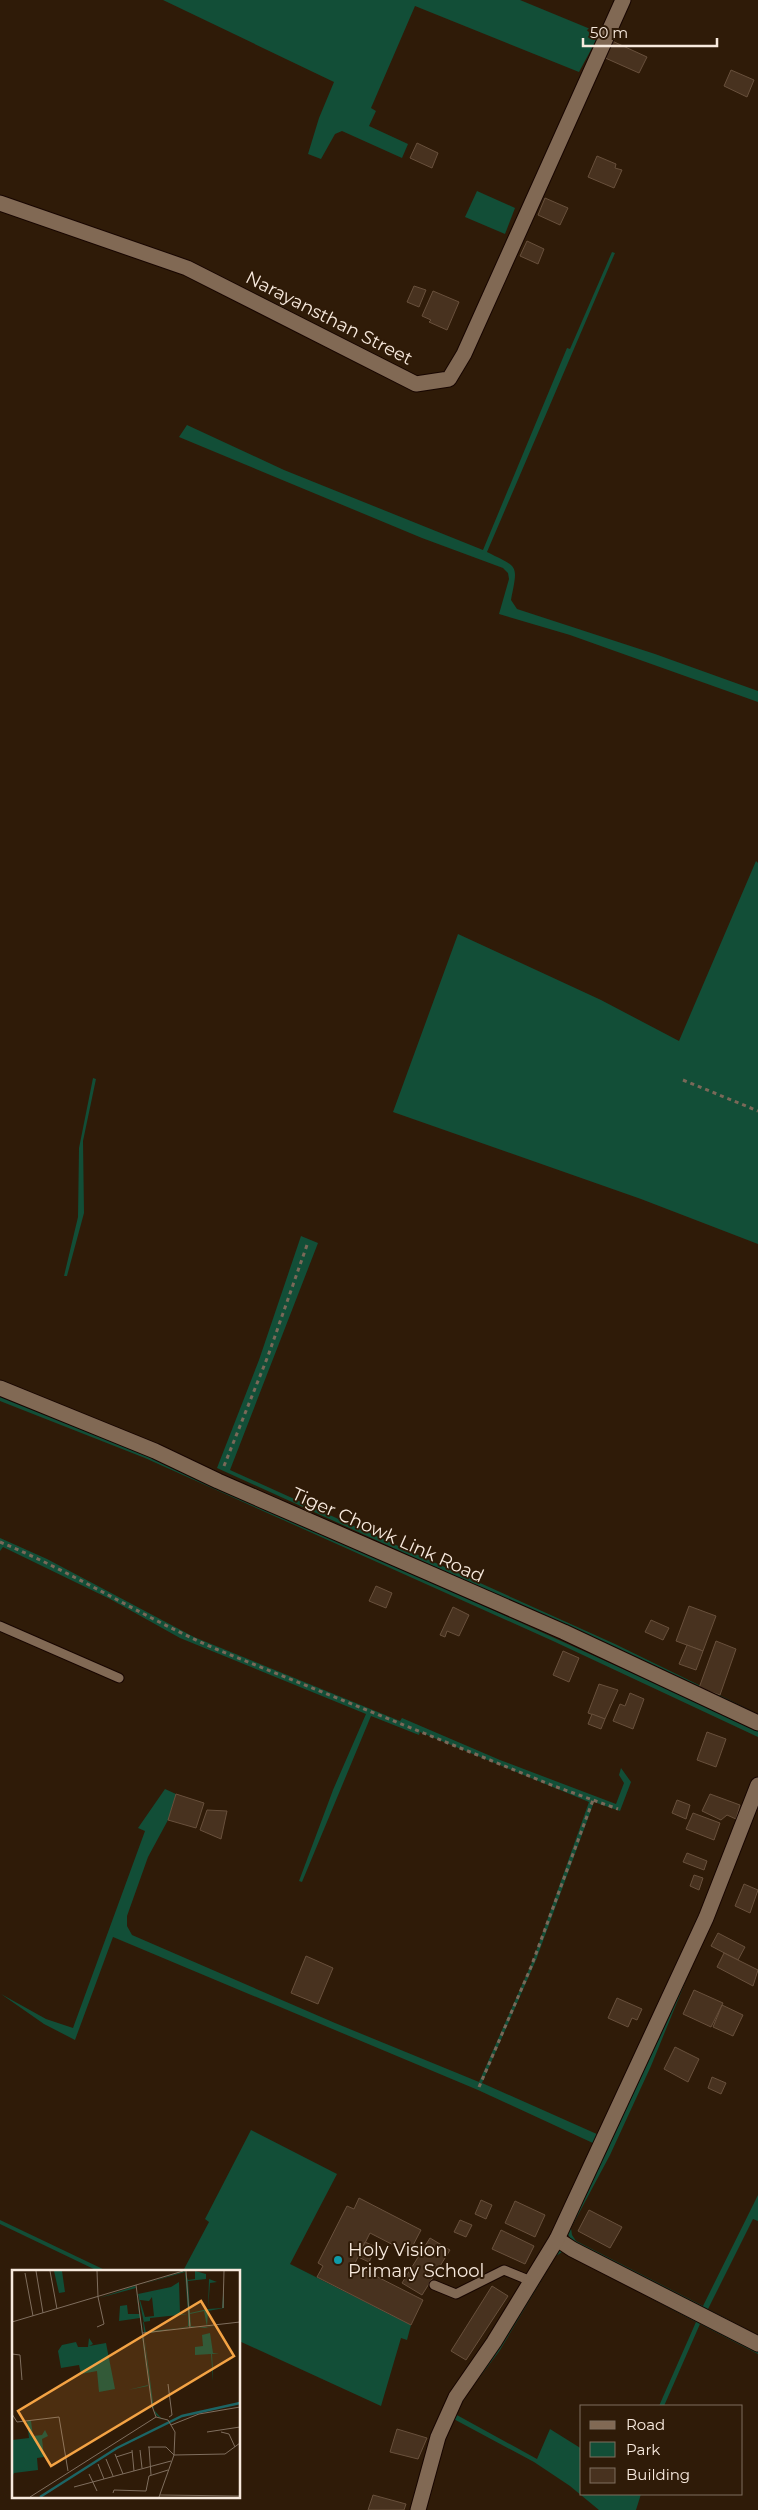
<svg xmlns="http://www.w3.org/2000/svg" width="758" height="2510" viewBox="0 0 758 2510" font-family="Montserrat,sans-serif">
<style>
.green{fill:#124e37}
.building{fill:#48321f;stroke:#68503c}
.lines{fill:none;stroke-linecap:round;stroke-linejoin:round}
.service-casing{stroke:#170500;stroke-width:11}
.minor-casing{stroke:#170500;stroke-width:17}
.path{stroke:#7a6858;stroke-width:3;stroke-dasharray:4 4;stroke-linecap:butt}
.service{stroke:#816954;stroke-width:9}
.minor{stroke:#816954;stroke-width:15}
.culture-dot{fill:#0f9aa8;stroke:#2f1b08;stroke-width:2}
.labels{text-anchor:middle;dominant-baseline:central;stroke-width:4;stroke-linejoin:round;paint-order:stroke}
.street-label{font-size:18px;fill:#f8eade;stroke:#2f1b08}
.poi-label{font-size:18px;fill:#f8eade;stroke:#2f1b08;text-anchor:start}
.inset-river{fill:none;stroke:#1c6565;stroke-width:2.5}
.inset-road{fill:none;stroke:#7f6e5e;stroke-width:1}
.view{fill:#f4a344;fill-opacity:0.15;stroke:#f4a344;stroke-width:2.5}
.inset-edge{fill:none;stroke:#f8eade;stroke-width:2.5}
</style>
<rect width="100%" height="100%" fill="#2f1b08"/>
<g class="green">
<path d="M163,0h357l80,33 -21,39 -164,-66 -44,102 5,3 -7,15 39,18 -6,14 -60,-27 -7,3 -14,25 -13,-5 11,-36 15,-36z"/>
<path d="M477,191l38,17 -10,26 -40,-17z"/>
<path d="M612,252l3,1 -128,299c32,16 31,12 24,48l6,9 138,45 103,37v11l-188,-67 -71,-21 10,-35 -1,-6 -5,-5 -81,-30 -243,-101 8,-12 97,45 199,80 84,-202 3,1z"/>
<path d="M756,861l2,2v381l-117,-45 -248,-87 65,-178 143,66 78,41z"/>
<path d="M93,1078l3,1 -13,62 1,72 -17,63h-3l14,-59 1,-69z"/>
<path d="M301,1236l17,7 -88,227 385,174 143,70v3l-144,-69 -397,-180 42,-108z"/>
<path d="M0,1394l125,50 633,286v7l-205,-96 -408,-183 -145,-57z"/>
<path d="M0,1538l47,21 147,78 206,84 2,-3 98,42 116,44 8,-21 -5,-8 2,-7 10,14 -11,29 -26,-9 -58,158 -54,123 117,52 -4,9 -117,-54 -365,-153 -38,103 -31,-16 -43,-30 45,25 27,9 72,-197 -7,-3 27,-39 11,5 -8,26 -20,37 -21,59v10l5,9 203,88 144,59 54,-122 56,-158 -169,-70 -1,3 -48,-19 -69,166 -3,-1 34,-91 33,-76 -186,-76 -70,-39 -107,-52 -3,4z"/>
<path d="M709,1924l-58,142 -41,89 -39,73 1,7 4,6 127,65 55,-111v26l-5,-2 -45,90 50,26v5l-184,-96 -7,-11v-6l40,-76z"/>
<path d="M251,2130l86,44 -47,90 121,61 -4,15 -6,-2 -20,68 -142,-65v-70h-56l26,-49 -4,-3z"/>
<path d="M0,2220l107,51h-9l-98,-47z"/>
<path d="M560,2249l198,99v6l-58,-30 -36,82h-5l37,-84 -134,-70 -6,4 -56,94 -32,43 -13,21 82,45 13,-30 32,20v45h59l-5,16h-37l-29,-24 -36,-24 -84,-45z"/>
</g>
<g class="building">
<path d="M610,40l37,17 -8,16 -36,-16z"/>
<path d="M731,70l23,10 -7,17 -23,-11z"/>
<path d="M417,143l21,10 -6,15 -22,-10z"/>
<path d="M597,156l19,8 -1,4 7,2 -8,18 -26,-11z"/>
<path d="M545,198l23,10 -8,17 -22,-10z"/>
<path d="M527,241l17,8 -6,15 -18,-8z"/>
<path d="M414,286l12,4 -7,17 -12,-5z"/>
<path d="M433,291l26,11 -12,28 -18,-8 2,-2 -9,-4z"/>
<path d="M376,1586l16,7 -6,15 -17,-7z"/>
<path d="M689,1606l27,10 -13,35 -27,-10z"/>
<path d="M453,1607l16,8 -10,21 -12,-5 -2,6 -5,-2z"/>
<path d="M651,1620l18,8 -6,12 -18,-8z"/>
<path d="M716,1641l20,8 -16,46 -21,-7z"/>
<path d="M687,1645l16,6 -7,19 -17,-6z"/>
<path d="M563,1651l16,7 -10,24 -16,-7z"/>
<path d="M599,1684l19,6 -13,29 -17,-6z"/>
<path d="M630,1693l14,6 -11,30 -20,-8 7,-17 5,2z"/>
<path d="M592,1714l13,5 -4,10 -13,-5z"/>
<path d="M707,1732l19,7 -10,28 -19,-7z"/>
<path d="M176,1794l28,9 -8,25 -28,-8z"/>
<path d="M710,1794l30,11 -4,14 -9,-4 -6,5 -19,-9z"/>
<path d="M677,1800l13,5 -4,14 -14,-6z"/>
<path d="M207,1810l20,1 -6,28 -21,-9z"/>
<path d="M693,1813l27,10 -6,17 -28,-11z"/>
<path d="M687,1853l20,8 -3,9 -21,-8z"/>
<path d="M694,1875l9,3 -4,12 -9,-4z"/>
<path d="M744,1884l14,6 -8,23 -15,-7z"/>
<path d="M718,1933l27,14 -7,13 -27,-14z"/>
<path d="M724,1953l34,17 -5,16 -36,-19z"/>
<path d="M306,1956l27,12 -15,36 -27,-11z"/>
<path d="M694,1990l29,13 -12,24 -28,-13z"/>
<path d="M617,1998l25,11 -5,11 -5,-2 -4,9 -20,-9z"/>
<path d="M722,2005l21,10 -10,21 -20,-9z"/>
<path d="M675,2047l24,12 -11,23 -24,-13z"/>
<path d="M712,2077l14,6 -5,11 -13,-6z"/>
<path d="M359,2198l62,32 -12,23 -39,-20 -16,32 69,35 -12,25 -94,-48 6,-11 -5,-3 29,-57 7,3z"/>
<path d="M481,2200l11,5 -6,14 -11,-5z"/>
<path d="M515,2201l30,14 -10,22 -30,-14z"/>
<path d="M589,2210l33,17 -12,21 -32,-17z"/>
<path d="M460,2220l12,5 -6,12 -12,-5z"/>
<path d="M501,2230l33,16 -9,18 -33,-15z"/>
<path d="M430,2238l20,12 -28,45 -20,-12z"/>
<path d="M365,2242l11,5 -7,15 -11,-5z"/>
<path d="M492,2286l16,10 -42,64 -15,-9z"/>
<path d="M397,2429l30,9 -9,21 -28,-7z"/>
<path d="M373,2495l33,9 -2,6h-36z"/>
</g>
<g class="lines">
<defs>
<g id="service">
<path d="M0,1626l119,52"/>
<path d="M434,2285l22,9 48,-24 27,11"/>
</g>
<g id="minor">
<path d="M0,203l187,65 229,116 33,-5 15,-25 159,-354"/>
<path d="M0,1388l155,63 63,30 346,151 194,91"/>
<path d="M557,2239l15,10 186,95"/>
<path d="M418,2510l20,-73 18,-40 38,-55 63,-103 149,-321 52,-133"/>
</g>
</defs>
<use href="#service" class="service-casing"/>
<use href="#minor" class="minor-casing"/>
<g class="path">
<path d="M683,1080l75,31"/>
<path d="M224,1466l44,-110 39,-111"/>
<path d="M0,1542c75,31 142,75 216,107l338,137 64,23"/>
<path d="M479,2087l52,-120 62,-167"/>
</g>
<use href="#service" class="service"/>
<use href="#minor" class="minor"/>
</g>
<circle class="culture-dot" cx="338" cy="2260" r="5"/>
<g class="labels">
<g class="street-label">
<text transform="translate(329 318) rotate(27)">Narayansthan Street</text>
<text transform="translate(388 1535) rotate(24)">Tiger Chowk Link Road</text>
</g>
<g class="poi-label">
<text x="348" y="2250">Holy Vision<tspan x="348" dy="21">Primary School</tspan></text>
</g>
</g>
<g transform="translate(12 2270)">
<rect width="228" height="228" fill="#2f1b08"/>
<path d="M42,1h8l3,21 -6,1zM173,1l3,9 7,-1v-8l11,3v5l-18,2 2,32 18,-4 1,-30 8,3 -7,1 -2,26 14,-1 2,-25v25l-16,3 -1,16 10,-2 -12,3 -15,-2 -46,8 10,76 9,10 -7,-5 -4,-10 -8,-70v-1l2,-1 -8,-39 33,-7 8,-5 1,32h8l-3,-42 -45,13zM140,27l2,19 -9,1 -5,-17 9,1zM192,41l3,16h-16l-1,-13zM176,44v13l-44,5 -1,-10 7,-1v-3zM123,16l1,2 7,48 5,50 -20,4 20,-5 -8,-67 -21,3 1,-15 7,-1 1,9h11l-3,-26 -37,10zM198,63l3,20 6,1h-7l1,16v11l-2,-27 -16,1v-8l8,-1 -1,-11zM77,68l4,6 -4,2 17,-3 9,46 -16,3 -2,-21 -16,3 -2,-9 -18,3 -3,-17 4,-6 14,-3 2,5h10zM15,151h4l2,15 9,-1 3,-5 3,6 -6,3 2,18 -7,1 1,12 -24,3 -2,4v-37l17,-2z" fill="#124e37" fill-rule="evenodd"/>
<path class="inset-river" d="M28,227l77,-49 65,-32 58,-13"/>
<path class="inset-road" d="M24,1l7,42M38,1l7,38M85,1l1,26M174,1l4,57M13,3l8,43M124,15l16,121 4,11 12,3 7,12 -1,23M211,38l1,-37M0,52l171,-51M85,57l7,-3 -6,-27M131,63l97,-11M0,84l8,1 2,25M156,114l4,31 -3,2M0,144l5,8 42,-5 9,54M159,155l28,-11 41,-7M195,162l33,-5M209,162l8,2 6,13M136,177h18l8,8M137,177l2,28M120,180l2,21M128,180l2,18M103,184l8,20M104,187l16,-5M94,189l7,17M86,194l6,15M77,204l8,17M62,217l97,-26M101,223l1,-3 32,1 3,-15 19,-6M148,225l80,1M18,227l126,-80M147,227l15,-42 51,-1 15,-11"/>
<path class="view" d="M189,31l33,55 -183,110 -33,-55z"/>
<rect width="228" height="228" class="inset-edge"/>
</g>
<rect x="580" y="2405" width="162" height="90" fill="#2f1b08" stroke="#7f6e5e"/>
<rect x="590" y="2421" width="25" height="8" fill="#816954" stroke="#7f6e5e"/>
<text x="626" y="2430" font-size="15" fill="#f8eade">Road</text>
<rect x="590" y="2442" width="25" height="15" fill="#124e37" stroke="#7f6e5e"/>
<text x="626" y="2455" font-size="15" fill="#f8eade">Park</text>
<rect x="590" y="2468" width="25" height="15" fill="#48321f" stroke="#7f6e5e"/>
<text x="626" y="2480" font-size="15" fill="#f8eade">Building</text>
<path d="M583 38v8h134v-8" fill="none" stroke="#f8eade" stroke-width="2.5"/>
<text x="590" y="38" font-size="15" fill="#f8eade" stroke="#2f1b08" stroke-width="4" paint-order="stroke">50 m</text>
</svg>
